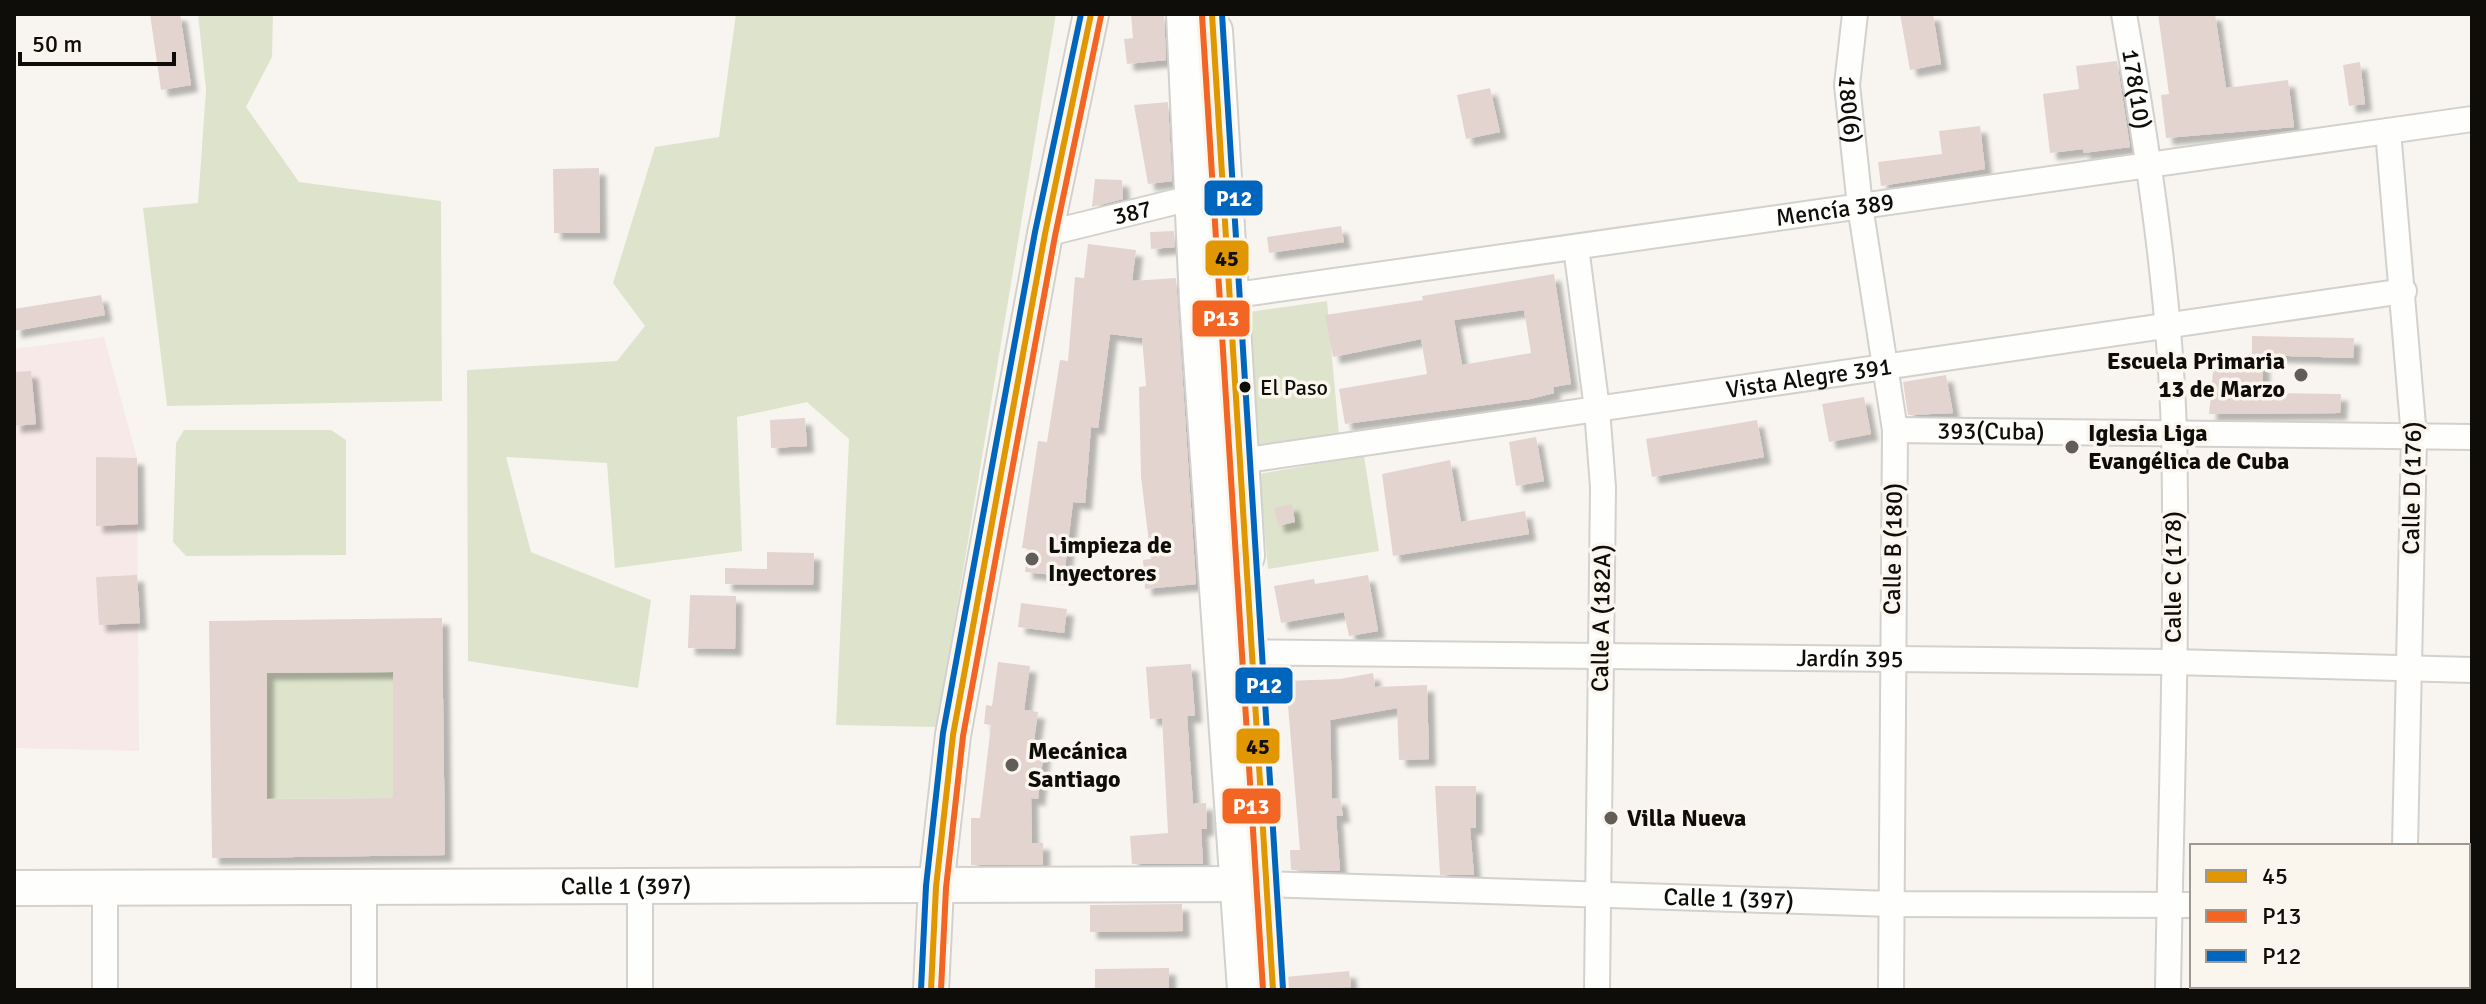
<svg xmlns="http://www.w3.org/2000/svg" width="2486" height="1004" viewBox="0 0 2486 1004" font-family="Signika,sans-serif">
<style>
.industrial{fill:#f6e9e7}
.green{fill:#dee4cb}
.building{fill:#e4d4d0;fill-rule:evenodd;filter:url(#shadow)}
.lines{fill:none;stroke-linecap:round;stroke-linejoin:round}
.street-casing{stroke:#d3d1cd;stroke-width:28}
.secondary-casing{stroke:#d3d1cd;stroke-width:38}
.primary-casing{stroke:#d3d1cd;stroke-width:42}
.street{stroke:#fefefd;stroke-width:24}
.secondary{stroke:#fefefd;stroke-width:34}
.primary{stroke:#fefefd;stroke-width:38}
.bus-1-casing{stroke:#fbf6ed;stroke-width:12}
.bus-2-casing{stroke:#fbf6ed;stroke-width:12}
.bus-3-casing{stroke:#fbf6ed;stroke-width:12}
.bus-1{stroke:#e09701;stroke-width:6}
.bus-2{stroke:#f26522;stroke-width:6}
.bus-3{stroke:#0065bd;stroke-width:6}
.poi-dot{fill:#615e5a;stroke:#fbf6ed;stroke-width:3}
.bus-dot{fill:#0f0d0a;stroke:#fbf6ed;stroke-width:3}
.labels{text-anchor:middle;dominant-baseline:central;stroke-width:7;stroke-linejoin:round;paint-order:stroke}
.bus-label{font-size:22px;fill:#0f0d0a;stroke:#fbf6ed;text-anchor:start}
.street-label{font-size:24px;fill:#0f0d0a;stroke:#fbf6ed}
.poi-label{font-size:24px;font-weight:bold;fill:#0f0d0a;stroke:#fbf6ed;text-anchor:start}
.line-badge{stroke:#fbf6ed;stroke-width:3}
.badge-label{font-size:22px;text-anchor:middle;font-weight:bold;fill:#fff}
.pale-badge-label{font-size:22px;text-anchor:middle;font-weight:bold;fill:#111}
</style>
<defs>
<filter id="shadow"><feDropShadow dx="7" dy="7" stdDeviation="2" flood-color="#0004"/></filter>
</defs>
<rect width="100%" height="100%" fill="#f8f5f0"/>
<path class="industrial" d="M104,337l33,121 2,293 -125,-3v-399z"/>
<g class="green">
<path d="M198,14h75l-1,43 -26,50 53,75 142,19 1,200 -275,5 -24,-198 55,-5 8,-113z"/>
<path d="M736,14h320l-119,713 -101,-2 13,-286 -42,-37 -70,15 5,134 -127,17 -8,-105 -101,-6 25,95 120,48 -13,88 -170,-27 -1,-291 150,-9 28,-35 -32,-43 42,-136 64,-10z"/>
<path d="M1327,301l12,134 -85,12 -19,-133z"/>
<path d="M184,430h147l15,10v115l-160,1 -13,-14 3,-99z"/>
<path d="M1364,456l15,95 -111,18 -9,-95z"/>
<path d="M393,672v126l-126,1v-126z"/>
</g>
<g class="building">
<path d="M150,14h30l11,71 -30,5z"/>
<path d="M1131,14h33l2,46 -39,4 -3,-25 9,-1z"/>
<path d="M1900,14h33l8,50 -31,6z"/>
<path d="M2158,14h57l11,74 62,-8 6,47 -128,11 -5,-43 8,-1z"/>
<path d="M2117,61l13,86 -47,6v-4l-33,4 -7,-59 36,-5 -3,-23z"/>
<path d="M2360,62l5,42 -16,2 -6,-41z"/>
<path d="M1490,88l10,44 -34,7 -9,-44z"/>
<path d="M1168,102l4,79 -24,3 -14,-79z"/>
<path d="M1980,126l5,43 -104,17 -3,-24 64,-8 -3,-23z"/>
<path d="M599,168l1,65h-46l-1,-64z"/>
<path d="M1095,179l27,1 1,19 -31,8z"/>
<path d="M1341,226l3,16 -75,11 -2,-16z"/>
<path d="M1174,231l1,16 -24,2 -1,-17z"/>
<path d="M1088,244l48,6 -4,31 44,-3 20,306 -51,5 -2,-29 8,-1 -10,-82 -2,-90 7,-1 -4,-48 -32,-4 -12,94 -7,-1 -6,76 -12,-1 -9,74 -39,-4 3,-23 -6,-1 16,-107 9,1 13,-82 8,1 7,-84 9,1z"/>
<path d="M1554,274l17,110 -18,3 1,6 -24,6 -185,25 -6,-35 88,-15 -6,-35 -88,18 -8,-42 98,-15 -1,-4zM1524,310l7,43 -69,12 -8,-45z"/>
<path d="M101,295l4,20 -91,16v-22z"/>
<path d="M2252,336l102,2 -1,20 -101,-3z"/>
<path d="M2214,361h49v32l78,1 -1,19 -131,1z"/>
<path d="M31,371l5,53 -22,2v-54z"/>
<path d="M1946,375l7,38 -45,2 -5,-33z"/>
<path d="M1864,397l7,37 -42,8 -7,-38z"/>
<path d="M805,418l2,28 -36,2 -1,-28z"/>
<path d="M1757,420l7,37 -112,20 -6,-38z"/>
<path d="M1536,437l8,44 -28,5 -7,-44z"/>
<path d="M96,457l41,1 1,66 -42,2z"/>
<path d="M1450,460l11,62 64,-11 4,23 -136,22 -11,-82z"/>
<path d="M1292,504l3,18 -17,4 -4,-18z"/>
<path d="M767,552l47,1 -1,32 -88,-1v-16l42,1z"/>
<path d="M137,575l3,48 -41,2 -3,-48z"/>
<path d="M1368,575l10,56 -29,5 -5,-24 -63,11 -7,-37 40,-7 1,5z"/>
<path d="M690,595l46,1 -1,53 -47,-1z"/>
<path d="M1021,603l46,6 -3,24 -46,-6z"/>
<path d="M442,618l3,237 -233,3 -3,-237zM393,672v126l-126,1v-126z"/>
<path d="M998,662l32,4 -6,44 14,2 -4,28 11,2 -7,57 -7,-1 1,45h11v22h-72v-47h9l11,-93 -7,-1 2,-19 6,1z"/>
<path d="M1191,664l4,52h-8l6,88 13,-1 1,26h-6l2,35h-71l-2,-28 38,-3 -6,-115 -12,1 -4,-52z"/>
<path d="M1373,673l2,14 52,-2 2,74 -30,1 -2,-52 -67,12 2,79 8,-1 3,18h-7l4,55 -49,-1 -1,-20h10l-14,-169 54,-2z"/>
<path d="M1435,786h41v42h-6l4,47h-34z"/>
<path d="M1182,904l1,27 -93,1v-27z"/>
<path d="M1169,968v22h-74v-21z"/>
<path d="M1349,971l2,16 -77,3v-12z"/>
</g>
<g class="lines">
<defs>
<g id="street">
<path id="s1" d="M1855,14l-8,71 13,121 35,224 -4,560"/>
<path id="s2" d="M2124,14c24,139 46,279 50,420 4,185 -3,371 -6,556"/>
<path d="M2388,131l26,306 -9,409"/>
<path id="s3" d="M1045,234l162,-40"/>
<path d="M1576,247l21,162 6,78 -6,503"/>
<path id="s4" d="M1215,298l1257,-179"/>
<path id="s5" d="M1895,430l577,7"/>
<path id="s6" d="M1227,463l1177,-172"/>
<path id="s7" d="M1226,652l946,10 300,8"/>
<path id="s8" d="M1265,884l627,20 300,1"/>
<path d="M2468,910h4"/>
<path d="M105,990v-102"/>
<path d="M364,990v-103"/>
<path d="M640,990v-104"/>
<path d="M2403,990v-4"/>
</g>
<g id="secondary">
<path id="s9" d="M14,888l1251,-4"/>
<path d="M931,990l5,-103 17,-152 92,-501 46,-220"/>
</g>
<g id="primary">
<path d="M1186,14l13,287 48,689"/>
<path d="M1213,31l32,525"/>
</g>
</defs>
<use href="#street" class="street-casing"/>
<use href="#secondary" class="secondary-casing"/>
<use href="#primary" class="primary-casing"/>
<use href="#street" class="street"/>
<use href="#secondary" class="secondary"/>
<use href="#primary" class="primary"/>
<defs>
<g id="bus-1">
<path d="M1212,14l61,976"/>
<path d="M931,990l5,-103 17,-152 92,-501 46,-220"/>
</g>
<g id="bus-2">
<path d="M1202,15l61,975"/>
<path d="M941,990l5,-102 17,-152 92,-500 46,-220"/>
</g>
<g id="bus-3">
<path d="M1222,14l61,975"/>
<path d="M921,990l5,-104 17,-153 92,-501 46,-218"/>
</g>
</defs>
<use href="#bus-1" class="bus-1-casing"/>
<use href="#bus-2" class="bus-2-casing"/>
<use href="#bus-3" class="bus-3-casing"/>
<use href="#bus-1" class="bus-1"/>
<use href="#bus-2" class="bus-2"/>
<use href="#bus-3" class="bus-3"/>
</g>
<g class="poi-dot">
<circle cx="2301" cy="375" r="8"/>
<circle cx="2072" cy="447" r="8"/>
<circle cx="1032" cy="559" r="8"/>
<circle cx="1012" cy="765" r="8"/>
<circle cx="1611" cy="818" r="8"/>
</g>
<circle class="bus-dot" cx="1245" cy="387" r="7"/>
<g class="labels">
<g class="bus-label">
<text x="1260" y="387">El Paso</text>
</g>
<g class="street-label">
<text stroke="none"><textPath href="#s2" startOffset="76">178(10)</textPath></text>
<text stroke="none"><textPath href="#s1" startOffset="96">180(6)</textPath></text>
<text stroke="none"><textPath href="#s4" startOffset="626">Mencía 389</textPath></text>
<text stroke="none"><textPath href="#s3" startOffset="90">387</textPath></text>
<text stroke="none"><textPath href="#s6" startOffset="588">Vista Alegre 391</textPath></text>
<text stroke="none"><textPath href="#s5" startOffset="96">393(Cuba)</textPath></text>
<text transform="translate(2412 488) rotate(-89)">Calle D (176)</text>
<text transform="translate(1893 549) rotate(-89)">Calle B (180)</text>
<text transform="translate(2173 577) rotate(-90)">Calle C (178)</text>
<text transform="translate(1601 618) rotate(-89)">Calle A (182A)</text>
<text stroke="none"><textPath href="#s7" startOffset="624">Jardín 395</textPath></text>
<text stroke="none"><textPath href="#s9" startOffset="612">Calle 1 (397)</textPath></text>
<text stroke="none"><textPath href="#s8" startOffset="464">Calle 1 (397)</textPath></text>
</g>
<g class="poi-label">
<text x="2285" y="361" text-anchor="end">Escuela Primaria<tspan x="2285" dy="28">13 de Marzo</tspan></text>
<text x="2088" y="433">Iglesia Liga<tspan x="2088" dy="28">Evangélica de Cuba</tspan></text>
<text x="1048" y="545">Limpieza de<tspan x="1048" dy="28">Inyectores</tspan></text>
<text x="1028" y="751">Mecánica<tspan x="1028" dy="28">Santiago</tspan></text>
<text x="1627" y="818">Villa Nueva</text>
</g>
</g>
<g class="line-badge">
<rect x="1203" y="179" width="61" height="38" rx="8" fill="#0065bd"/>
<rect x="1204" y="239" width="46" height="38" rx="8" fill="#e09701"/>
<rect x="1191" y="299" width="60" height="39" rx="8" fill="#f26522"/>
<rect x="1234" y="666" width="60" height="39" rx="8" fill="#0065bd"/>
<rect x="1235" y="727" width="46" height="38" rx="8" fill="#e09701"/>
<rect x="1221" y="787" width="61" height="38" rx="8" fill="#f26522"/>
</g>
<g class="badge-label">
<text x="1234" y="206">P12</text>
<text x="1221" y="326">P13</text>
<text x="1264" y="693">P12</text>
<text x="1251" y="814">P13</text>
</g>
<g class="pale-badge-label">
<text x="1227" y="266">45</text>
<text x="1258" y="754">45</text>
</g>
<rect width="2486" height="1004" fill="none" stroke="#0f0d0a" stroke-width="32"/>
<rect x="2190" y="844" width="280" height="144" fill="#fbf6ed" stroke="#9d9992" stroke-width="2"/>
<rect x="2206" y="870" width="40" height="12" fill="#e09701" stroke="#9d9992" stroke-width="2"/>
<text x="2262" y="884" font-size="24" fill="#0f0d0a">45</text>
<rect x="2206" y="910" width="40" height="12" fill="#f26522" stroke="#9d9992" stroke-width="2"/>
<text x="2262" y="924" font-size="24" fill="#0f0d0a">P13</text>
<rect x="2206" y="950" width="40" height="12" fill="#0065bd" stroke="#9d9992" stroke-width="2"/>
<text x="2262" y="964" font-size="24" fill="#0f0d0a">P12</text>
<path d="M20 52v12h154v-12" fill="none" stroke="#0f0d0a" stroke-width="4"/>
<text x="32" y="52" font-size="24" fill="#0f0d0a" stroke="#fbf6ed" stroke-width="6" paint-order="stroke">50 m</text>
</svg>
